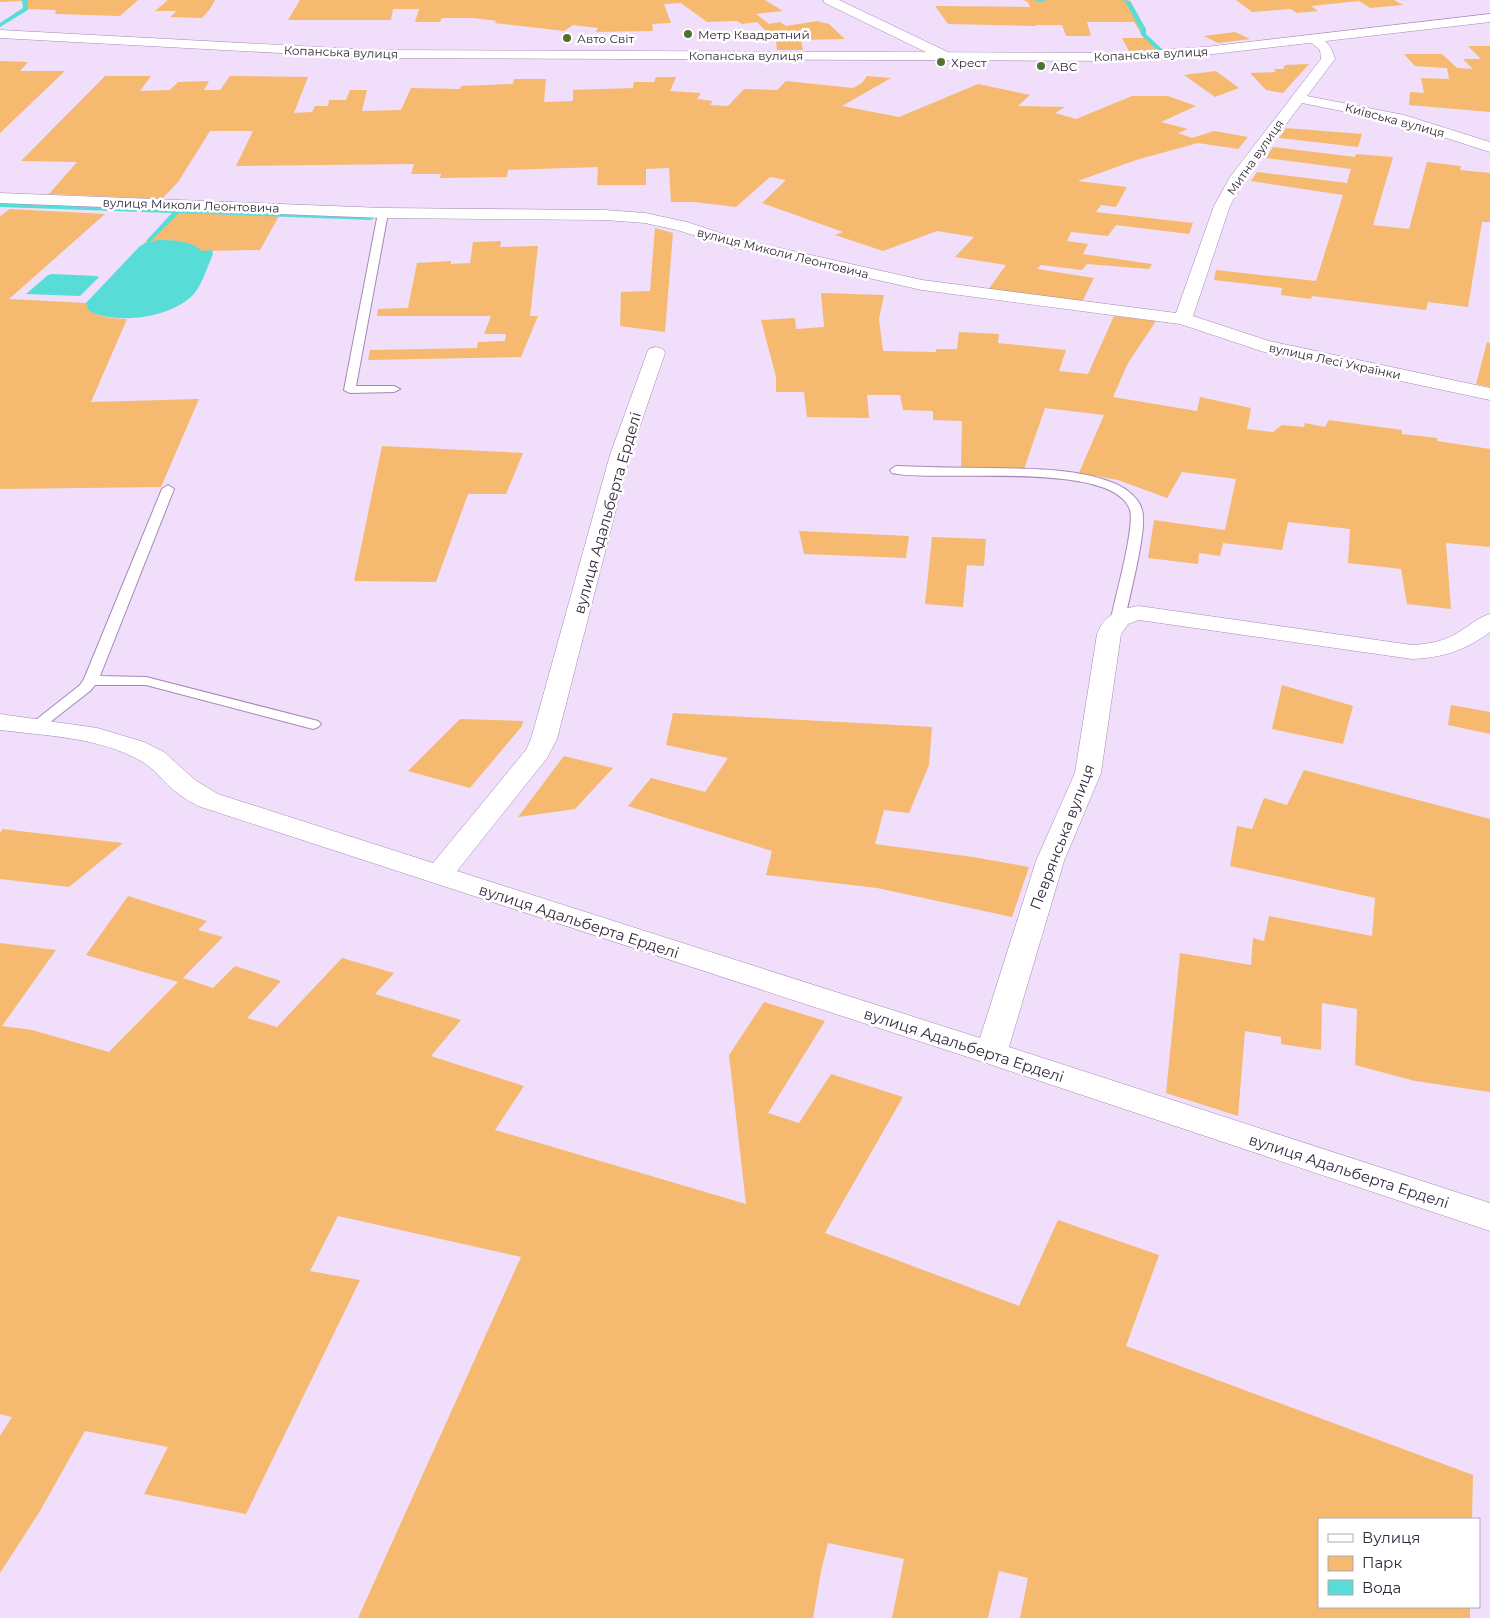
<svg xmlns="http://www.w3.org/2000/svg" width="1490" height="1618" viewBox="0 0 1490 1618" font-family="Montserrat,sans-serif">
<style>
.green{fill:#f5ba6f}
.water{fill:#58dcd8}
.lines{fill:none;stroke-linecap:round;stroke-linejoin:round}
.stream{fill:#58dcd8;fill-rule:evenodd}
.service-casing{stroke:#a489b6;stroke-width:2}
.minor-casing{stroke:#a489b6;stroke-width:1}
.trunk-casing{stroke:#a489b6;stroke-width:1}
.service{fill:#fff;fill-rule:evenodd}
.minor{fill:#fff;fill-rule:evenodd}
.trunk{fill:#fff;fill-rule:evenodd}
.poi-dot{fill:#4f732c;stroke:#fff;stroke-width:2}
.labels{text-anchor:middle;dominant-baseline:central;stroke-width:5;stroke-linejoin:round;paint-order:stroke}
.far-poi-label{font-size:12px;fill:#322739;stroke:#fff;text-anchor:start}
.far-street-label{font-size:12px;fill:#322739;stroke:#fff}
.street-label{font-size:15px;fill:#322739;stroke:#fff}
</style>
<rect width="100%" height="100%" fill="#f0defb"/>
<g class="green">
<path d="M0,0h138l-18,16 -65,-2 1,-4 -30,-1 -2,-8 -24,1z"/>
<path d="M168,0h47l-5,9 -8,9 -32,-1 7,-6h-22z"/>
<path d="M300,0h465l18,11 -27,3 13,10 11,-2 6,4 31,-5 12,3 16,15 -44,1 2,10h-26l-1,-9h-6l-3,-9 -10,-10 -15,2 -5,-3 -30,1 -26,-19 -17,1 7,19 -19,1 1,7 -57,1 2,-4 -25,-3 -9,6 -70,-8 3,-2 -23,-3h-32l-2,4h-25l4,-13h-26l-2,11h-103z"/>
<path d="M1023,0h105l3,2 14,28 -1,4 19,16 -34,1 -7,-13h22l-10,-16h-47l4,14h-25l-4,-11h-26v1l-88,-2 -13,-18 95,1 -2,-5z"/>
<path d="M1236,0h158l9,5 -33,3 -11,-7 -48,5 7,5 -21,2 -6,-4 -39,3z"/>
<path d="M1235,32l15,7 -32,4 -14,-7z"/>
<path d="M1468,46h22v66l-81,-7 1,-13 14,1 -3,-15 28,1 -2,-11 -32,-2 -11,-12h38l15,14 16,1 -10,-10h18z"/>
<path d="M0,61l28,1 -8,9h45l-65,62z"/>
<path d="M1309,64l-26,29 -17,-3 -16,-17 26,-1 -2,-3h9l2,-4z"/>
<path d="M1216,71l23,17 -24,9 -31,-22z"/>
<path d="M105,76h46l-11,15 30,-1 8,-8 31,-1 -5,9h16l10,-14 78,1 -14,36 18,-1 3,-6h13l1,-6h17l4,-10h17l-5,21 39,-1 10,-22 49,1 1,-3 52,-2 1,-5h32l-2,23 29,-1v-11l60,-2 1,-6h20l2,-5h20l-6,14 31,2 -4,6 16,2 -3,4 18,1 16,-17 33,1 9,-9 67,7 9,-5 5,-7 24,2 -49,28 57,11 79,-33 52,11 -12,11 47,1 -10,6 21,6 56,-23h36l28,10 -35,16 27,7 -10,4 14,5 22,-7 34,6 -10,12 -40,-6 -62,17 -58,21 49,6 -11,20 -15,-2 -5,7 97,11 -4,11 -73,-9 -8,11 -37,-4 -4,9 21,3 -5,10 69,10 -3,5 -62,-5 -5,6 -41,-5 -4,4 57,9 -12,24 -94,-12 18,-25 -51,-8 19,-20 -37,-6 -54,20 -48,-16 8,-3 -81,-29 24,-23 -16,-3 -34,30 -42,-5h-23l-2,-34 -23,1v16h-49l1,-18 -90,3 -1,7 -67,1 1,-4h-30l3,-10 -178,2 17,-35h-43l-32,51 -16,17 -113,-5 28,-32 -56,-1z"/>
<path d="M1286,128l76,6 -4,13 -79,-9z"/>
<path d="M1273,147l82,10 1,-3 37,3 -20,68 36,4 18,-67 34,4 -1,4 30,3v49h-8l-14,85 -40,-5 -2,8 -114,-14 -1,3 -30,-4 1,-7 -68,-8 2,-10 100,11 27,-86 -92,-14 6,-9 90,11 4,-14 -85,-11z"/>
<path d="M10,209l95,5 -96,85 77,4 3,8c12,6 24,8 38,8l-36,83 108,-3 -38,88 -161,2v-273z"/>
<path d="M173,212l106,4 -19,34 -58,1 -9,-6 -25,-5 -23,3z"/>
<path d="M655,228l18,5 -8,99 -45,-6 1,-34 29,-1z"/>
<path d="M501,241l-1,6 38,-1 -8,70h8l-17,41 -153,3 2,-10 107,-2 1,-6 27,-1 1,-7h-22l7,-18h-114l1,-7 30,-1 9,-45 34,-2v3l19,-1 3,-21z"/>
<path d="M821,293l63,2 -5,24 4,32 53,1v-3h21l2,-17 40,2 -1,9 68,7 -7,21 29,3 26,-58 42,5 -28,42 -15,34 84,14 3,-14 51,11 -4,21 26,3 9,-7 22,2 1,-4 20,4 4,-7 73,10v4l35,4v3l53,8v98l-44,-4 5,66 -44,-5 -6,-35 -53,-6 2,-34 -62,-7 -6,28 -59,-7 -3,13 -21,-3 -1,11 -50,-6 6,-38 71,10 11,-51 -54,-7 -15,26 -49,-18 -39,-7 25,-58 -59,-7 -21,61 -63,-2 1,-46 -29,-1v-9l-30,-1 -3,-15h-33l2,23 -62,-1 -3,-25h-28v-15l-15,-57 34,-2 1,11 28,-2z"/>
<path d="M1487,342l3,1v44l-14,-3z"/>
<path d="M382,446l141,7 -17,41h-38l-32,88 -82,-1z"/>
<path d="M799,531l110,5 -3,22 -102,-4z"/>
<path d="M932,537l54,2 -2,27 -17,-1 -4,42 -38,-3z"/>
<path d="M1282,685l71,21 -10,38 -71,-15z"/>
<path d="M1451,705l39,7v22l-42,-9z"/>
<path d="M673,713l259,14 -3,38 -20,48 -25,-3 -9,34 98,13 56,10 -17,50 -135,-29 -111,-13 6,-24 -144,-45 23,-28 54,14 23,-34 -62,-13z"/>
<path d="M460,719l63,2 -1,5 -52,62 -62,-17z"/>
<path d="M564,756l49,12 -38,41 -57,8z"/>
<path d="M1304,770l186,49v273l-75,-11 -60,-16 2,-56 -35,-6 -1,47 -40,-6v-7l-36,-6 -7,85 -72,-23 14,-140 71,12 2,-27 11,3 5,-25 103,20 3,-38 -145,-32 7,-40 15,3 12,-31 23,7z"/>
<path d="M3,829l16,2 104,12 -54,44 -69,-8v-46z"/>
<path d="M128,896l79,25 -9,9 25,7 -40,41 30,10 22,-22 46,15 -34,37 30,9 65,-69 52,15 -19,21 86,26 -30,36 93,30 -29,44 251,74 -17,-149 35,-53 61,19 -57,92 31,10 32,-49 72,23 -78,136 194,73 39,-86 101,35 -33,91 347,129 -1,44h-153v88h151v11h-450l8,-40 -29,-7 -11,47h-96l12,-59 -76,-16 -7,28 -8,47h-455l163,-361 -183,-41 -28,55 50,9 -114,234 -102,-20 24,-47 -83,-16 -45,80 -40,62v-137l12,-19 -12,-3v-471l56,7 -54,76 30,4 77,22 69,-70 -92,-27z"/>
</g>
<g class="water">
<path d="M159,240c13,0 34,1 43,11l10,-1 1,4c-5,11 -12,34 -21,42 -23,22 -75,29 -103,15l-3,-8 53,-56 6,-4z"/>
<path d="M52,274l44,2 3,1 -19,19 -54,-2 22,-19z"/>
</g>
<g class="lines">
<g class="stream">
<path d="M22,0h6v10l-28,17v-4l23,-15z"/>
<path d="M1033,0h13l-3,2z"/>
<path d="M1121,0l9,1 16,28v5l17,16v2h-4l-18,-17 -1,-6 -14,-26z"/>
<path d="M0,203l371,13 3,2 -3,2 -192,-7 -30,30 -2,-1v-2l25,-27 -172,-6z"/>
</g>
<defs>
<g id="service">
<path d="M383,210l5,3 -32,173h38l6,3 -6,3 -44,1 -6,-3 34,-177z"/>
<path d="M896,466c32,1 64,2 96,2 40,1 86,0 124,16 11,5 23,14 26,26 6,18 -13,87 -17,109l-2,3h-10l-2,-3c4,-22 24,-91 19,-109 -16,-51 -195,-27 -238,-37l-2,-3z"/>
<path d="M168,485l6,4 -74,187 46,1 172,44 3,3 -3,3 -5,2 -167,-44h-51l-5,6 -50,39h-10l-3,-3 53,-42 4,-6 78,-190z"/>
</g>
<g id="minor">
<path d="M823,0h16l111,53 2,3 -7,4 -5,-1 -115,-56z"/>
<path d="M1314,35c12,3 18,13 21,24l-28,37 97,19 86,27v10l-94,-30 -94,-19 -57,75 -15,28 -37,110 76,25 221,47v12l-226,-48 -84,-28 -258,-34 -191,-43 -54,-17 -32,-7 -40,-3 -222,-2 -383,-15v-10l383,15 222,2 40,3 42,9 48,16 187,42 254,33 38,-107 16,-29 91,-118 -1,-9 -13,-11z"/>
<path d="M656,347l7,2 2,4 -35,102 -73,284 -10,19 -90,113 523,167 56,-177 39,-88 22,-139c8,-20 22,-25 42,-28l273,39c19,-1 34,-4 50,-15 10,-6 17,-13 28,-16v18c-24,18 -48,26 -78,27l-273,-39 -11,4 -7,10 -20,139 -37,88 -55,186 481,156v28l-510,-170 -782,-255c-7,-4 -16,-9 -22,-14 -12,-10 -21,-23 -35,-31 -42,-24 -94,-25 -141,-31v-16l97,14 47,14 20,10 31,28 23,14 215,69 93,-113 5,-11 79,-284 37,-102 2,-4z"/>
</g>
<path id="trunk" d="M1490,14v8l-285,33 -87,6 -745,-3 -373,-20v-8l373,20 745,3 87,-6z"/>
</defs>
<use href="#service" class="service-casing"/>
<use href="#minor" class="minor-casing"/>
<use href="#trunk" class="trunk-casing"/>
<use href="#service" class="service"/>
<use href="#minor" class="minor"/>
<use href="#trunk" class="trunk"/>
</g>
<g class="poi-dot">
<circle cx="688" cy="34" r="5"/>
<circle cx="567" cy="38" r="5"/>
<circle cx="941" cy="62" r="5"/>
<circle cx="1041" cy="66" r="5"/>
</g>
<g class="labels">
<g class="far-poi-label">
<text x="698" y="34">Метр Квадратний</text>
<text x="577" y="38">Авто Світ</text>
<text x="951" y="62">Хрест</text>
<text x="1051" y="66">ABC</text>
</g>
<g class="far-street-label">
<text transform="translate(341 52) rotate(2)">Копанська вулиця</text>
<text transform="translate(1151 54) rotate(-3)">Копанська вулиця</text>
<text x="746" y="55">Копанська вулиця</text>
<text transform="translate(1395 120) rotate(15)">Київська вулиця</text>
<text transform="translate(1255 157) rotate(-55)">Митна вулиця</text>
<text transform="translate(191 205) rotate(2)">вулиця Миколи Леонтовича</text>
<text transform="translate(783 253) rotate(14)">вулиця Миколи Леонтовича</text>
<text transform="translate(1335 361) rotate(12)">вулиця Лесі Українки</text>
</g>
<g class="street-label">
<text transform="translate(607 513) rotate(-74)">вулиця Адальберта Ерделі</text>
<text transform="translate(1062 837) rotate(-69)">Певрянська вулиця</text>
<text transform="translate(579 921) rotate(18)">вулиця Адальберта Ерделі</text>
<text transform="translate(964 1045) rotate(18)">вулиця Адальберта Ерделі</text>
<text transform="translate(1349 1171) rotate(18)">вулиця Адальберта Ерделі</text>
</g>
</g>
<rect x="1318" y="1518" width="162" height="90" fill="#ffffff" stroke="#ada9b0"/>
<rect x="1328" y="1534" width="25" height="8" fill="#ffffff" stroke="#ada9b0"/>
<text x="1362" y="1543" font-size="15" fill="#322739">Вулиця</text>
<rect x="1328" y="1556" width="25" height="15" fill="#f5ba6f" stroke="#ada9b0"/>
<text x="1362" y="1568" font-size="15" fill="#322739">Парк</text>
<rect x="1328" y="1580" width="25" height="15" fill="#58dcd8" stroke="#ada9b0"/>
<text x="1362" y="1593" font-size="15" fill="#322739">Вода</text>
</svg>
